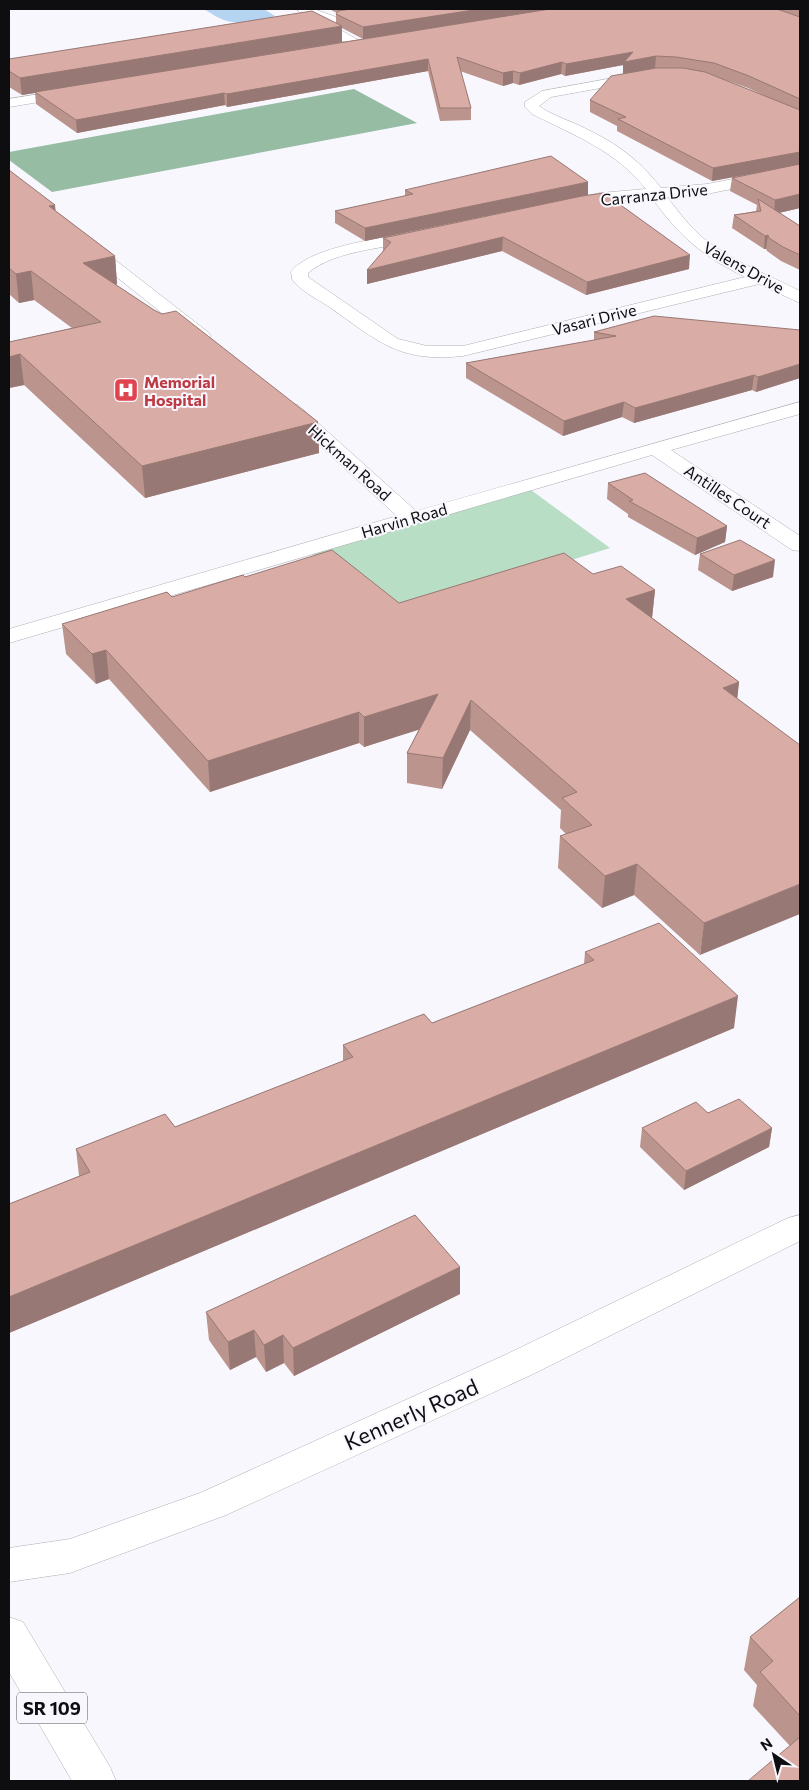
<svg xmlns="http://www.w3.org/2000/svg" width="809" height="1790" viewBox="0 0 809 1790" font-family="Commissioner,sans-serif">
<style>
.green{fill:#b8dfc6}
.forest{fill:#96bca4}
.water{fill:#b4d4f2}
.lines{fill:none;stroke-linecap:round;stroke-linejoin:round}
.street-casing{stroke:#afafb5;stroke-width:1}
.primary-casing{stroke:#afafb5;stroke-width:1}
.street{fill:#fff;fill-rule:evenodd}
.primary{fill:#fff;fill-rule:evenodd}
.wall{fill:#bb948e;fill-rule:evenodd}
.shaded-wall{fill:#987874}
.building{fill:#d9aca5;stroke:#987874}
.labels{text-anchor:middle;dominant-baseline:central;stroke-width:4;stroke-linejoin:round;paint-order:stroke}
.far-street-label{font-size:16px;fill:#0e0e10;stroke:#f8f7fe}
.far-health-label{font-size:16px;font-weight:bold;fill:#be3a42;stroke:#f8f7fe;text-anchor:start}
.shield{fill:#f8f7fe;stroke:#545457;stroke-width:1}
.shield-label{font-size:18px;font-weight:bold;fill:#0e0e10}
.near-street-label{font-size:22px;fill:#0e0e10;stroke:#f8f7fe}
</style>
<rect width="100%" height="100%" fill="#f8f7fe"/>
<path class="green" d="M531,490l79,58 -221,69 -77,-63z"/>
<path class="forest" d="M354,89l63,34 -365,69 -43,-32v-8z"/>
<path class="water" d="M203,9h61l11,7c-14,6 -36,9 -51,4 -7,-2 -14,-8 -21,-11z"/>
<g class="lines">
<defs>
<g id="street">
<path d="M297,9h17l22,8 2,3 -2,3 -6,1 37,21 -1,3h-10l-42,-22 -2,-3 2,-3 4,-1 -19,-7z"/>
<path d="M640,73l5,1 2,3 -2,3 -94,17 -12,9c11,8 26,13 39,19 35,16 59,32 83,63l46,-4 93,-18v9l-93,19 -40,3c11,14 22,29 36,41 29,23 65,37 97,53v12l-41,-19 -296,72c-65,7 -85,-15 -135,-50 -11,-7 -29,-16 -36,-27l-1,-7c18,-26 98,-35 129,-41l6,2 2,3 -2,3c-36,9 -90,10 -118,34v4l90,62 29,7h36l282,-69c-43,-21 -65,-40 -93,-79l-52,5 -25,5 -6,-2 -2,-3 2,-3 31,-7 46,-4c-30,-38 -72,-54 -114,-75l-7,-7v-5l17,-11z"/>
<path d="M71,89l5,1 2,3 -2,3 -67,11v-8z"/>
<path d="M86,240l6,2 116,90 3,4 -3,4 -6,1 -6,-1 -116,-92 -2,-3 2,-3z"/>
<path d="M800,402v12l-129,36 129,86v15l-8,-1 -140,-95 -643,188v-14l388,-113 -113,-103 -3,-4 3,-4 7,-2 7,2 118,106z"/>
<path d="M800,1215v26l-269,134 -305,140 -156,58 -61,9v-34l61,-9 130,-46 305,-138 283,-137z"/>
</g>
<path id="primary" d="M9,1617l14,5 87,145 6,14h-44l-63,-109z"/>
</defs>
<use href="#street" class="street-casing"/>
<use href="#primary" class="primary-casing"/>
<use href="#street" class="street"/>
<use href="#primary" class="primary"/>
</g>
<g class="wall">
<path d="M329,9h448l17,6 -16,-6h22v199l-21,5 21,13v44l-19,-9 -14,-10 -1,-2h-2l-32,-21 2,-13 22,-4 1,-6 -27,-14 2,-13 23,-5 -43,8 -95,-50v-5l-27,-14v-12l33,-26v-9l-58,11 -4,-2 -42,11 -6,-2 -10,3 -43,-15 11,37v12l-31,1 -12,-50 -201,36 -2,-2 -148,28 -41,-29 -1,-11 -13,2 -13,-8v-28l327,-36v-9l1,-1zM342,28l21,11 -21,3zM723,79l25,9 21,10z"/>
<path d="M9,170l47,41 59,45 2,28 -1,1 202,137 1,31 -174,45 -121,-113 -15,3v-46l63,-14 -38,-28 -15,3 -10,-9z"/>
<path d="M405,190l183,5 -223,46 -30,-18v-12l70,-15z"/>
<path d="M582,196l107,73 -103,26 -84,-44 -135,33 16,-33v-13z"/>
<path d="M800,330v48l-44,14 -4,-2 -118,33 -12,-6 -59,19 -97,-58v-15l128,-23v-8z"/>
<path d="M608,483l119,43 -2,16 -30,13 -67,-38v-3l-21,-15z"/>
<path d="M700,554l73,23 -41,14 -34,-21z"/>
<path d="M593,574l62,16 -3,28 87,64 -39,273 -66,-60 -32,13 -44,-40 2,-32 6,-2 -6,-6 1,-18 -91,-80 -28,59 -35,-6v-30l12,-24 -55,18 -5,-4 -149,49 -101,-113 -13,5 -30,-30 -4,-30 110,-27 73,-20 154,26z"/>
<path d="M585,952l149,76 -725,305v-129l70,-28 -3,-27 99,-22 168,-66v-16l89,-22 152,-59z"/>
<path d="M708,1113l64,15 -3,19 -85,43 -44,-43 2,-19z"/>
<path d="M460,1294l-166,82 -10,-13 -18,9 -10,-15 -26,13 -21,-30 -3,-28z"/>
<path d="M800,1597v184l-10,-35 -37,-40 4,-21 -13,-15 6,-33z"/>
</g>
<g class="shaded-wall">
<path d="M480,9h70l-187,30v-12z"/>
<path d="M342,26v16l-320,53 -2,-17z"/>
<path d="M633,52l23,4 -1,12 -32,6v-9l-58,11 1,-12z"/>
<path d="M428,59v12l-201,36v-13z"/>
<path d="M562,62l-1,12 -42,11 1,-12z"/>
<path d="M513,71v12l-10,3v-13z"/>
<path d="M224,93l1,12 -148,28 -1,-13z"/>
<path d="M800,152v13l-88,16 1,-13z"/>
<path d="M588,182v13l-223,46v-13z"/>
<path d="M800,194v14l-26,6 1,-14z"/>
<path d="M55,205l3,28 -9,-27z"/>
<path d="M768,235l-2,14h-2l1,-13z"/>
<path d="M503,237l-1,14 -135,33v-14z"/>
<path d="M690,255l-1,14 -103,26 1,-13z"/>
<path d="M115,256l2,28 -31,7 -3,-28z"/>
<path d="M31,271l3,29 -15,3 -3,-29z"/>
<path d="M20,354l4,31 -15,3v-31z"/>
<path d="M800,364v14l-44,14 2,-15z"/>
<path d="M754,375l-2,15 -118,33 1,-15z"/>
<path d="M624,402l-2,15 -59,19 1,-15z"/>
<path d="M318,422l1,31 -174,45 -3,-32z"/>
<path d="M727,526l-2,16 -30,13 2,-17z"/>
<path d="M775,560l-2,17 -41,14 2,-16z"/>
<path d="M655,590l-3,28 -26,-19z"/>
<path d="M106,650l3,29 -13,5 -4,-30z"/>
<path d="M739,682l-3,30 -13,-24z"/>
<path d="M438,694l-1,30 -73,23v-30z"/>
<path d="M471,700l-1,30 -28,59 1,-31z"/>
<path d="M359,712v31l-149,49 -2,-31z"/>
<path d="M637,864l-3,31 -32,13 3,-32z"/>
<path d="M800,884v30l-100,41 4,-32z"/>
<path d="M738,996l-4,32 -725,305v-36z"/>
<path d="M772,1128l-3,19 -85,43 2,-19z"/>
<path d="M460,1267v27l-166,82 -1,-28z"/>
<path d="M254,1330l2,27 -26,13 -2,-28z"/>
<path d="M283,1335l1,28 -18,9 -2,-27z"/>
</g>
<g class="building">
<path d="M351,9h129l-117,18 -27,-13 2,-3z"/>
<path d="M550,9h227l23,8v82l-51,-23 -35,-13 -38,-6 -20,-1 -32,6 9,-10 -67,12 -4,-2 -42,11 -7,-2 -10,2 -46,-16 14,51h-31l-12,-49 -201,35 -3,-1 -148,27 -41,-28z"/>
<path d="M312,11l30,15 -322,52 -11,-7v-12z"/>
<path d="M656,68h27l22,4 95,38v42l-87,16 -95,-49 8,-2 -36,-17 21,-24z"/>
<path d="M551,156l37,26 -223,46 -30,-17 78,-17 -8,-4z"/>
<path d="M800,164v30l-25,6 -43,-22z"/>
<path d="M9,170l46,35 -6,1 66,50 -32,7 71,47 8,4 14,-3 142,111 -176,44 -122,-112 -11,3v-15l92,-20 -70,-51 -15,3 -7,-6z"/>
<path d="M604,193l86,62 -103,27 -84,-45 -136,33 24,-28 -8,-4 199,-42z"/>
<path d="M758,199l42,27v29l-17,-8 -14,-9 -1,-3 -3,1 -31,-21 27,-4z"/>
<path d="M654,316l146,14v34l-42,13 -4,-2 -119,33 -11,-6 -60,19 -98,-58 150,-27 -22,-4z"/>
<path d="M645,473l82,53 -30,12 -68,-37 4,-1 -25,-17z"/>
<path d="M740,540l35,20 -41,15 -34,-21z"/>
<path d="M332,550l67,53 165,-50 29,21 28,-8 34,24 -29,9 113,83 -16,6 77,57v139l-96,39 -67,-59 -32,12 -45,-40 32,-11 -30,-27 15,-6 -106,-92 -28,58 -36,-5 31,-59 -74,23 -5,-5 -151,49 -102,-111 -14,4 -30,-30 105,-32 5,5 71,-22 2,2z"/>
<path d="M659,923l79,73 -729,301v-93l81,-32 -14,-23 89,-35 10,13 178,-70 -10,-12 81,-31 8,9 162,-63 -9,-8z"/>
<path d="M739,1099l33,29 -86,43 -44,-43 54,-26 12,11z"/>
<path d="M415,1215l45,52 -167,81 -10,-13 -19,10 -10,-15 -26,12 -22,-30z"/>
<path d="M800,1597v119l-40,-44 13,-11 -23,-24z"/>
<path d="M800,1737v44h-52z"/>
</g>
<defs>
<symbol id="hospital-square" viewBox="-11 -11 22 22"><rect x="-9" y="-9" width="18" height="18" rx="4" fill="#e0444e" stroke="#f8f7fe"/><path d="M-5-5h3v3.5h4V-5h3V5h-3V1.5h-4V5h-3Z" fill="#fff"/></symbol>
</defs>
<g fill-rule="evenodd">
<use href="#hospital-square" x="112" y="376" width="28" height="28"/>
</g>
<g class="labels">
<g class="far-street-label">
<text transform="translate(654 194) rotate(-6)">Carranza Drive</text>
<text transform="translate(744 267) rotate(29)">Valens Drive</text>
<text transform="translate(594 319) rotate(-14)">Vasari Drive</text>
<text transform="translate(350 462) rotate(42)">Hickman Road</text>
<text transform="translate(728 496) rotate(34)">Antilles Court</text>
<text transform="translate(404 520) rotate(-16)">Harvin Road</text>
</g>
<g class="far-health-label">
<text x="144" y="381">Memorial<tspan x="144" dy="18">Hospital</tspan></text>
</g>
<rect class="shield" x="17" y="1692.5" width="70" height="31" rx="4"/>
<g class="shield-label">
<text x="52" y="1708">SR 109</text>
</g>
<g class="near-street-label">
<text transform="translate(411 1414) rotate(-24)">Kennerly Road</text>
</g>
</g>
<rect width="809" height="1790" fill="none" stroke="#0e0e10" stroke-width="20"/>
<g transform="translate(774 1755) rotate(325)" stroke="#f8f7fe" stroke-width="4" paint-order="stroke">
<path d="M0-4L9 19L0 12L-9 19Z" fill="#0e0e10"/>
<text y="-8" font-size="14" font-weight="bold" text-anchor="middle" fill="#0e0e10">N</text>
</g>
</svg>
